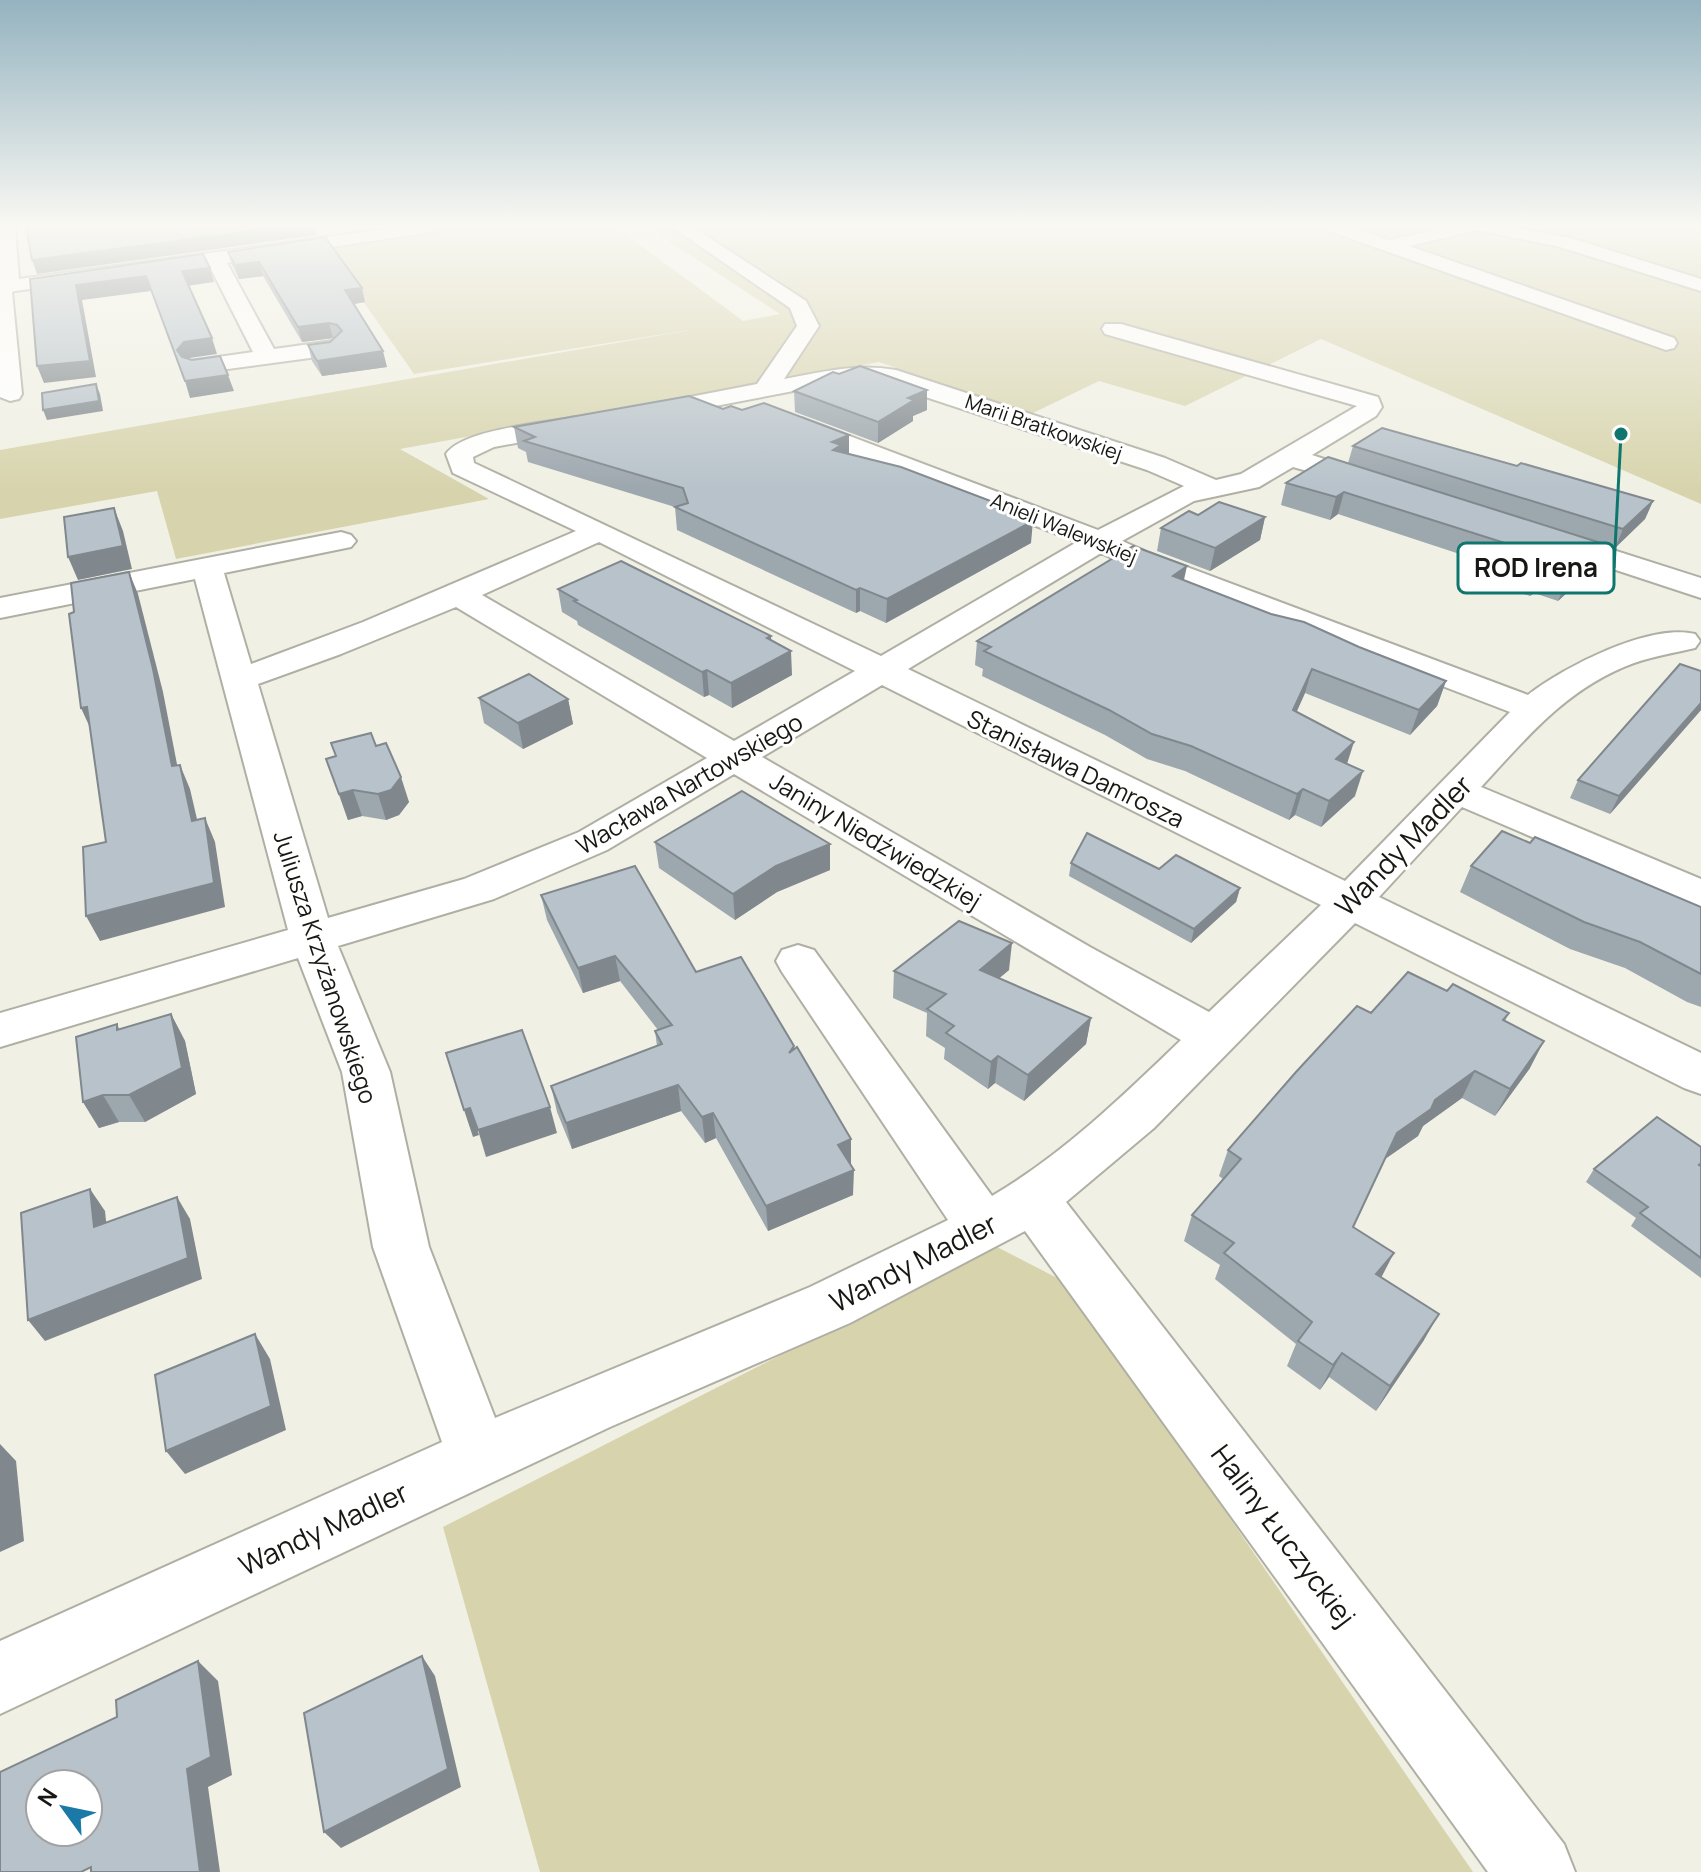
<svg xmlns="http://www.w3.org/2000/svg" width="1701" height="1872" viewBox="0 0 1701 1872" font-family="Manrope,sans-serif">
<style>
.green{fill:#d7d4ad}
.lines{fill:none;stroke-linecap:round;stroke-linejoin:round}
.minor-casing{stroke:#b0afa3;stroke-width:4}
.minor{fill:#fff;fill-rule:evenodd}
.wall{fill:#9da7ae}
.shaded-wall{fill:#80888d}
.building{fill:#b7c2ca;stroke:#80888d;stroke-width:2;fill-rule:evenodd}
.labels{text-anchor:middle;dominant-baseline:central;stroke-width:6;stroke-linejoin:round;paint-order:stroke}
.far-street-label{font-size:20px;fill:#171713;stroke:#fff}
.street-label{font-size:24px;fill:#171713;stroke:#fff}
.near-street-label{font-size:28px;fill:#171713;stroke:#fff}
.leader{fill:none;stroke:#0f766e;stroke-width:3}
.callout-dot{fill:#0f766e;stroke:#fff;stroke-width:3}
.callout{fill:#fff;stroke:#0f766e;stroke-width:3}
.callout-label{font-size:26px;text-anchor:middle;font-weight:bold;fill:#171713}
</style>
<rect width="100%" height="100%" fill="#f1f0e4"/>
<g class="green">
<path d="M454,227h162l127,94 37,-7 -133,-87h1054v277l-380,-165 -136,67 -86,-25 -68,33 -152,-52 -479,87 89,50 -313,60 -19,-68 -157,28v-69l696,-121 -282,45 -89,-127z"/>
<path d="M995,1246l74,38 404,588h-933l-97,-345z"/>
</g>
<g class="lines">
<defs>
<g id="minor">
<path d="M0,227h15l4,52 381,-52h40l-9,5 -204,31 47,86 58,-8 8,2 3,5 -11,7 -134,18 -8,-2 -4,-5 4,-5 63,-9 -44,-87 -194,26 -3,1 10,102 -3,5 -9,2 -10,-4z"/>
<path d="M672,227h21l113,74 13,25 -35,53c38,-7 73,-16 112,-9l269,88 51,22 25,-6 116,-68 -252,-72 -3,-5 3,-5h16l257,73 4,10 -6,9 -64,39 15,5 4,6 -4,6 -9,2 -25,-7 -34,20 -65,14 -72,40 25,11 381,143c36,-28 121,-72 167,-61l5,7 -5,7c-21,5 -41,8 -61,15 -66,24 -107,74 -153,124l220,92v30l-239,-102 -83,90 322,156v41l-17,-6 -329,-165 -201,205 -88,74 498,642 11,28h-87l-463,-641 -175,92 -240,104 -610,287v-73l442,-199 -69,-195 -31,-175 -44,-114 -298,89v-34l288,-83 -93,-351 -195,39v-20l341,-66 10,3 5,6 -5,6 -127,26 27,91 112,-42 213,-91 -123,-58 -7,-19c17,-25 100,-31 130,-37l9,3 4,5 -4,5 -91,17 -21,10 1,6 407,193 196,-114 -293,-114 -4,-5 4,-5h18l296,112 86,-44 -37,-16 -273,-90 -28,1 -199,38 -9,-2 -3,-5 3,-5 119,-23 40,-58 -7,-18zM599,542l256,129 -121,70 -252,-146zM1101,553l24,11 385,148 -165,169 -437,-212zM456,607l251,151 -128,74 -115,47 -136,39 -70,-234 83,-30zM882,685l439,220 -112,107 -119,-65 -328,-190zM734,774l447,266c-58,56 -119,115 -189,156l-178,-246 -16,-5 -16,5 -6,11 6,11 166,248 -138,67 -315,131 -66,-171 -39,-175 -52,-126 156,-47 113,-49z"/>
<path d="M1326,227h25l38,13 60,-13h62l60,11 130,41v12l-141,-44 -82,-17 -69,16 265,92 3,5 -3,5 -8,2 -337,-119z"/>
<path d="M1544,528l157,50v20l-167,-55 -5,-6 5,-6z"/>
</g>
</defs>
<use href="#minor" class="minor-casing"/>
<use href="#minor" class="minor"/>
</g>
<g class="wall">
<path d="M228,252l137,50 -12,2 34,63 -65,9 -10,-15 -4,-16 22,-3 4,-4 -32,4 -39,-66 -24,3 -7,-14z"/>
<path d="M839,374l88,16v20l-14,6v5l-35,22 -83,-31 -1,-21z"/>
<path d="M723,409l19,1 107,25v19l181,65 1,24 -145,80 -26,-12 -4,2 -179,-83 -2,-23 -147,-45 -2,-10 -8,-4 -4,-21z"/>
<path d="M1353,446l164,20 136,35 -8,18 -30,29 -11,-4 -9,23 -37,34 -24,-8 -4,3 -43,-14 6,-17 -155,-51 -8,6 -49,-15 5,-22 62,-20z"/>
<path d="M1198,515l67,2 -5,23 -50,31 -53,-20 4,-23z"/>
<path d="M1184,581l262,100 -9,25 -27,29 -105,-42 -9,19 51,51 8,33 -34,31 -26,-12 -6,5 -104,-49 -38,-12 -42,-24 -123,-59 1,-7 -8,-4 2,-24z"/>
<path d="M558,589l213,47v5l21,34 -60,33 -23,-13 -5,2 -126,-72 -1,-4 -15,-9z"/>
<path d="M1701,671v39l-91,104 -40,-16 8,-18z"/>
<path d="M479,698l89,1 5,25 -50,25 -39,-26z"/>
<path d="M331,743l45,3 33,56 -10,13 -13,5 -24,-4 -14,4 -22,-61 10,-3z"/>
<path d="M655,842l175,28 -53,22 -42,28 -76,-52z"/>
<path d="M1530,843l171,64v100l-14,-5 -62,-34 -55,-19 -110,-57 11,-26z"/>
<path d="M1071,863l88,6 81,19 -4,14 -45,41 -122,-67z"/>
<path d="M541,895l155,77 98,77 57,90v26l2,30 -85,36 -52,-93 -11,5 -24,-32 -109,38 -15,-37 -6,-26 106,-40 -2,-15 3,-1 -38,-49 -37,12 -36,-73z"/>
<path d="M1009,970l-10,8 92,40 -5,26 -62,57 -29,-18 -7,6 -44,-30 1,-11 -19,-12 1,-23 -34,-15 1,-27z"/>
<path d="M1447,991l62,22 -4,8 25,47 -35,48 -33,-18 -39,28 -5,10 -33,23 -32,68 28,50 43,63 -48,71 -47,-34 -9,13 -33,-24 9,-22 -81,-65 5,-14 -36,-24 8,-26 31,-36 -4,-3 9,-26 143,-137z"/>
<path d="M171,1014l14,27 11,53 -51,28h-26l-20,6 -16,-26 34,-78 3,6z"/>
<path d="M1701,1147v131l-70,-52 5,-8 -50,-36 8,-13z"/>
</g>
<g class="shaded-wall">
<path d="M283,227h32l2,8 -280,39 -5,-14z"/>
<path d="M259,262l4,14 -24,3 -4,-14z"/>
<path d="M210,268l4,14 -27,4 -5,-15z"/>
<path d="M146,276l5,15 -69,9 14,77 -52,6 -7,-17 39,-81z"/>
<path d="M362,288l3,14 -17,3 -3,-15z"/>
<path d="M329,323l4,15 -31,4 -4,-15z"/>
<path d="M212,338l5,16 -27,4 -7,8 -6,-16 7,-8z"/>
<path d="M383,351l4,16 -65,9 -5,-15z"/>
<path d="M228,375l6,16 -44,7 -5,-17z"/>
<path d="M96,384l4,10 3,17 -56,9 -4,-10z"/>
<path d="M927,390v20l-14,6v5l-35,22v-21l30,-24z"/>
<path d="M849,435v21l-15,15 -2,-29z"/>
<path d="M1344,492l-6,22 -8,6 6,-23z"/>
<path d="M1653,501l-8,18 -30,29 8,-19z"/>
<path d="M114,508l9,23 9,38 -54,11 -10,-23z"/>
<path d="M1030,516l-1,7 4,-2 -2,22 -145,80 1,-24z"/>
<path d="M1265,517l-5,23 -50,31 5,-23z"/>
<path d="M1604,544l-9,23 -37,34 10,-23z"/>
<path d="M1187,566l-5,23 -9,-13z"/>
<path d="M1543,570l-9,23 -4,3 10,-24z"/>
<path d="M129,572l9,22 25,98 19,98 -10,-24z"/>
<path d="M860,588v23l-4,2v-23z"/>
<path d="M771,636l1,24 19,-9 1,24 -60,33 -1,-25 36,-45z"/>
<path d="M1312,669l-7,24 -19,43 7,-26z"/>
<path d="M707,670l2,25 -5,2 -2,-25z"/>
<path d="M1446,681l-9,25 -27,29 9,-25z"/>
<path d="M568,699l5,25 -50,25 -5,-26z"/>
<path d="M1701,703v7l-91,104 9,-18z"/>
<path d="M87,707l5,25 -11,-24z"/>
<path d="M1354,742l-8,25 -10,-8z"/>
<path d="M180,765l10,24 13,56 -11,-24z"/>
<path d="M1363,771l-8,25 -34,31 8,-26z"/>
<path d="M401,777l8,25 -10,13 -13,5 -8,-26z"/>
<path d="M1303,789l-8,26 -6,5 8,-26z"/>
<path d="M353,790l9,26 -14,4 -9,-26z"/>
<path d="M205,818l10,24 10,65 -125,34 -14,-25z"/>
<path d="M830,844v26l-53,22 -42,28 -2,-26 43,-28z"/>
<path d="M1240,888l-4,14 -45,41 3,-14z"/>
<path d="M1012,943l-3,27 -31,26 2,-26z"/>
<path d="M615,956l5,25 -37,12 -5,-25z"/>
<path d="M171,1014l14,27 11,53 -51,28 -16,-27z"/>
<path d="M1091,1018l-5,26 -62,57 4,-26z"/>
<path d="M1544,1041l-14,27 -35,48 15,-27z"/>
<path d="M998,1056l-3,27 -7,6 3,-27z"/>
<path d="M1475,1071l-13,27 -39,28 -5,10 -33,23 12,-26 38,-33z"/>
<path d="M678,1085l3,26 -109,38 -6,-26z"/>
<path d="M103,1095l16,27 -20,6 -16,-26z"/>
<path d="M550,1107l7,26 -71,24 -8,-27z"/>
<path d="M470,1108l9,27 -6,2 -9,-27z"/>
<path d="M713,1113l3,25 -11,5 -3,-26z"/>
<path d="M851,1139v25l-12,6 -1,-25z"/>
<path d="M854,1170l-1,25 -85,36 -2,-25z"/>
<path d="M90,1189l15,22 4,38 -15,-22z"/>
<path d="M177,1197l13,22 12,60 -157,62 -17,-21z"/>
<path d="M1394,1253l-13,25 -5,-4z"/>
<path d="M1439,1314l-15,26 -48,71 14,-25z"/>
<path d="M255,1334l15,25 16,71 -101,44 -19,-23z"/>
<path d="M1342,1353l-13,24 -9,13 13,-25z"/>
<path d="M0,1444l16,17 8,80 -24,11z"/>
<path d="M422,1656l13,20 26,111 -120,61 -17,-16z"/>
<path d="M198,1661l20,20 14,94 -24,12 12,85h-20l-13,-103z"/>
</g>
<g class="building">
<path d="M26,227h257l-251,33z"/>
<path d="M325,237l37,51 -17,2 38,61 -66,10 -9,-16 22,-3 12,-11 -5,-6 -8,-2 -31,4 -39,-65 -24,3 -7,-13z"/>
<path d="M203,254l7,14 -28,3 30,67 -28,4 -7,8 5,7 10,3 28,-4 8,19 -43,6 -39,-105 -70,9 14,76 -53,5 -7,-87z"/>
<path d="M860,366l67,24 -19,8 6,2 -36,22 -84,-31 39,-19 6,2z"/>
<path d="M96,384l3,17 -56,9 -1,-17z"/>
<path d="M689,396l34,13 8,-3 11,4 22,-7 85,32 -17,7 9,3 -8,5 68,17 129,49 -4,2 7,3 -146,78 -27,-11 -4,2 -181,-83 13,-4 -5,-15 -159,-47 11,-4 -21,-10z"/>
<path d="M1382,428l135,38 4,-3 132,38 -30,28 -270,-83z"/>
<path d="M1328,457l276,87 -36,34 -25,-8 -3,2 -44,-14 15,-13 -167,-53 -8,5 -50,-14z"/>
<path d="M1219,502l46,15 -50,31 -54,-20 28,-17 9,4z"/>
<path d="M114,508l9,38 -55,11 -4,-40z"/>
<path d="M1133,546l54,20 -14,10 98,38 33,8 55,25 87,34 -27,29 -107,-41 -19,41 61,32 -18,17 27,12 -34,30 -26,-12 -6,5 -106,-48 -39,-12 -43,-24 -125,-59 7,-4 -14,-6z"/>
<path d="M621,561l150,75 -4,2 24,13 -60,32 -24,-13 -5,2 -128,-71 3,-1 -19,-11z"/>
<path d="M129,572l24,97 19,97 8,-1 12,56 13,-3 9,65 -128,33 -3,-69 23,-5 -18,-128 -1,-7 -6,1 -12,-94 5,-2 -3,-29z"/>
<path d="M1680,664l21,7v32l-82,93 -41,-16z"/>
<path d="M529,674l39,25 -50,24 -39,-25z"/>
<path d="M371,733l5,13 10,-3 15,34 -10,13 -13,4 -25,-4 -14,4 -13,-35 10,-3 -5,-13z"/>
<path d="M742,791l88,53 -54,22 -43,28 -78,-52z"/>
<path d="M1502,831l28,12 5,-6 166,70v67l-61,-32 -56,-20 -113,-56z"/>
<path d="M1087,833l72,36 17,-14 64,33 -46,41 -123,-66z"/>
<path d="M635,866l61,106 45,-15 53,89 -5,7 8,-6 54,92 -13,6 16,25 -88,36 -53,-93 -11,4 -24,-32 -112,38 -15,-37 111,-42 -7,-13 17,-6 -57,-69 -37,12 -37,-73z"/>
<path d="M959,921l53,22 -32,27 111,48 -63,57 -30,-19 -7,6 -45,-29 8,-7 -27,-17 19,-15 -52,-23z"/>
<path d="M1408,972l39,19 6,-7 56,29 -6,7 41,21 -34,48 -35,-18 -40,29 -4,9 -34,24 -44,94 41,26 -18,21 63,40 -49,72 -48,-33 -9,12 -35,-24 14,-19 -88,-69 10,-10 -42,-28 49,-56 -13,-9 68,-78 61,-66 14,7z"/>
<path d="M171,1014l11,54 -53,27h-26l-20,7 -7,-65 41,-13v6z"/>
<path d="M522,1030l28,77 -72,23 -8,-22 -6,2 -18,-57z"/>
<path d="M1657,1117l44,30v16l-2,2 2,1v92l-61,-45 8,-6 -54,-38z"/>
<path d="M90,1189l4,38 83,-30 11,61 -160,62 -7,-107z"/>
<path d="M255,1334l16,72 -105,45 -11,-76z"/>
<path d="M422,1656l26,113 -124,63 -20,-119z"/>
<path d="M198,1661l13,96 -24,12 13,103h-109v-5l-10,5h-81v-100l117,-55 -1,-17zM40,1784h48v48h-48z"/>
</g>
<linearGradient id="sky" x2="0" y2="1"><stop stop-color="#94b3c0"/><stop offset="0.46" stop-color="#f9f8f3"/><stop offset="1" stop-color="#f9f8f3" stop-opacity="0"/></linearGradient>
<rect width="1701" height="489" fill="url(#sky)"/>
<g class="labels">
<g class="far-street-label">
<text transform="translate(1044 427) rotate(19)">Marii Bratkowskiej</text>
<text transform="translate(1064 528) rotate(22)">Anieli Walewskiej</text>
</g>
<g class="street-label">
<text transform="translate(1076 768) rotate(26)">Stanisława Damrosza</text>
<text transform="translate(689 783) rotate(-30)">Wacława Nartowskiego</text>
<text transform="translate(876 840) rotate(31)">Janiny Niedźwiedzkiej</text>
<text transform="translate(326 967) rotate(72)">Juliusza Krzyżanowskiego</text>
</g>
<g class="near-street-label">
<text transform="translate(1403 845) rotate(-46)">Wandy Madler</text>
<text transform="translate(913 1262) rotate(-27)">Wandy Madler</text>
<text transform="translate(323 1528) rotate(-25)">Wandy Madler</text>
<text transform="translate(1284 1535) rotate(53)">Haliny Łuczyckiej</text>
</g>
</g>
<path class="leader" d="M1621 434L1614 568"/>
<circle class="callout-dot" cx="1621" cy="434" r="8"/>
<rect class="callout" x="1458" y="543" width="156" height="50" rx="8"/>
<g class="callout-label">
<text x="1536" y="577">ROD Irena</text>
</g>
<g transform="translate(64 1808) rotate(303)"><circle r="38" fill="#ffffff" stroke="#a2a2a1" stroke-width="2"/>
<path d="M0-6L14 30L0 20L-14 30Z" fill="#1a79a6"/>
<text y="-12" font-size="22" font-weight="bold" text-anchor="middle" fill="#171713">N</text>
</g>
</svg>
